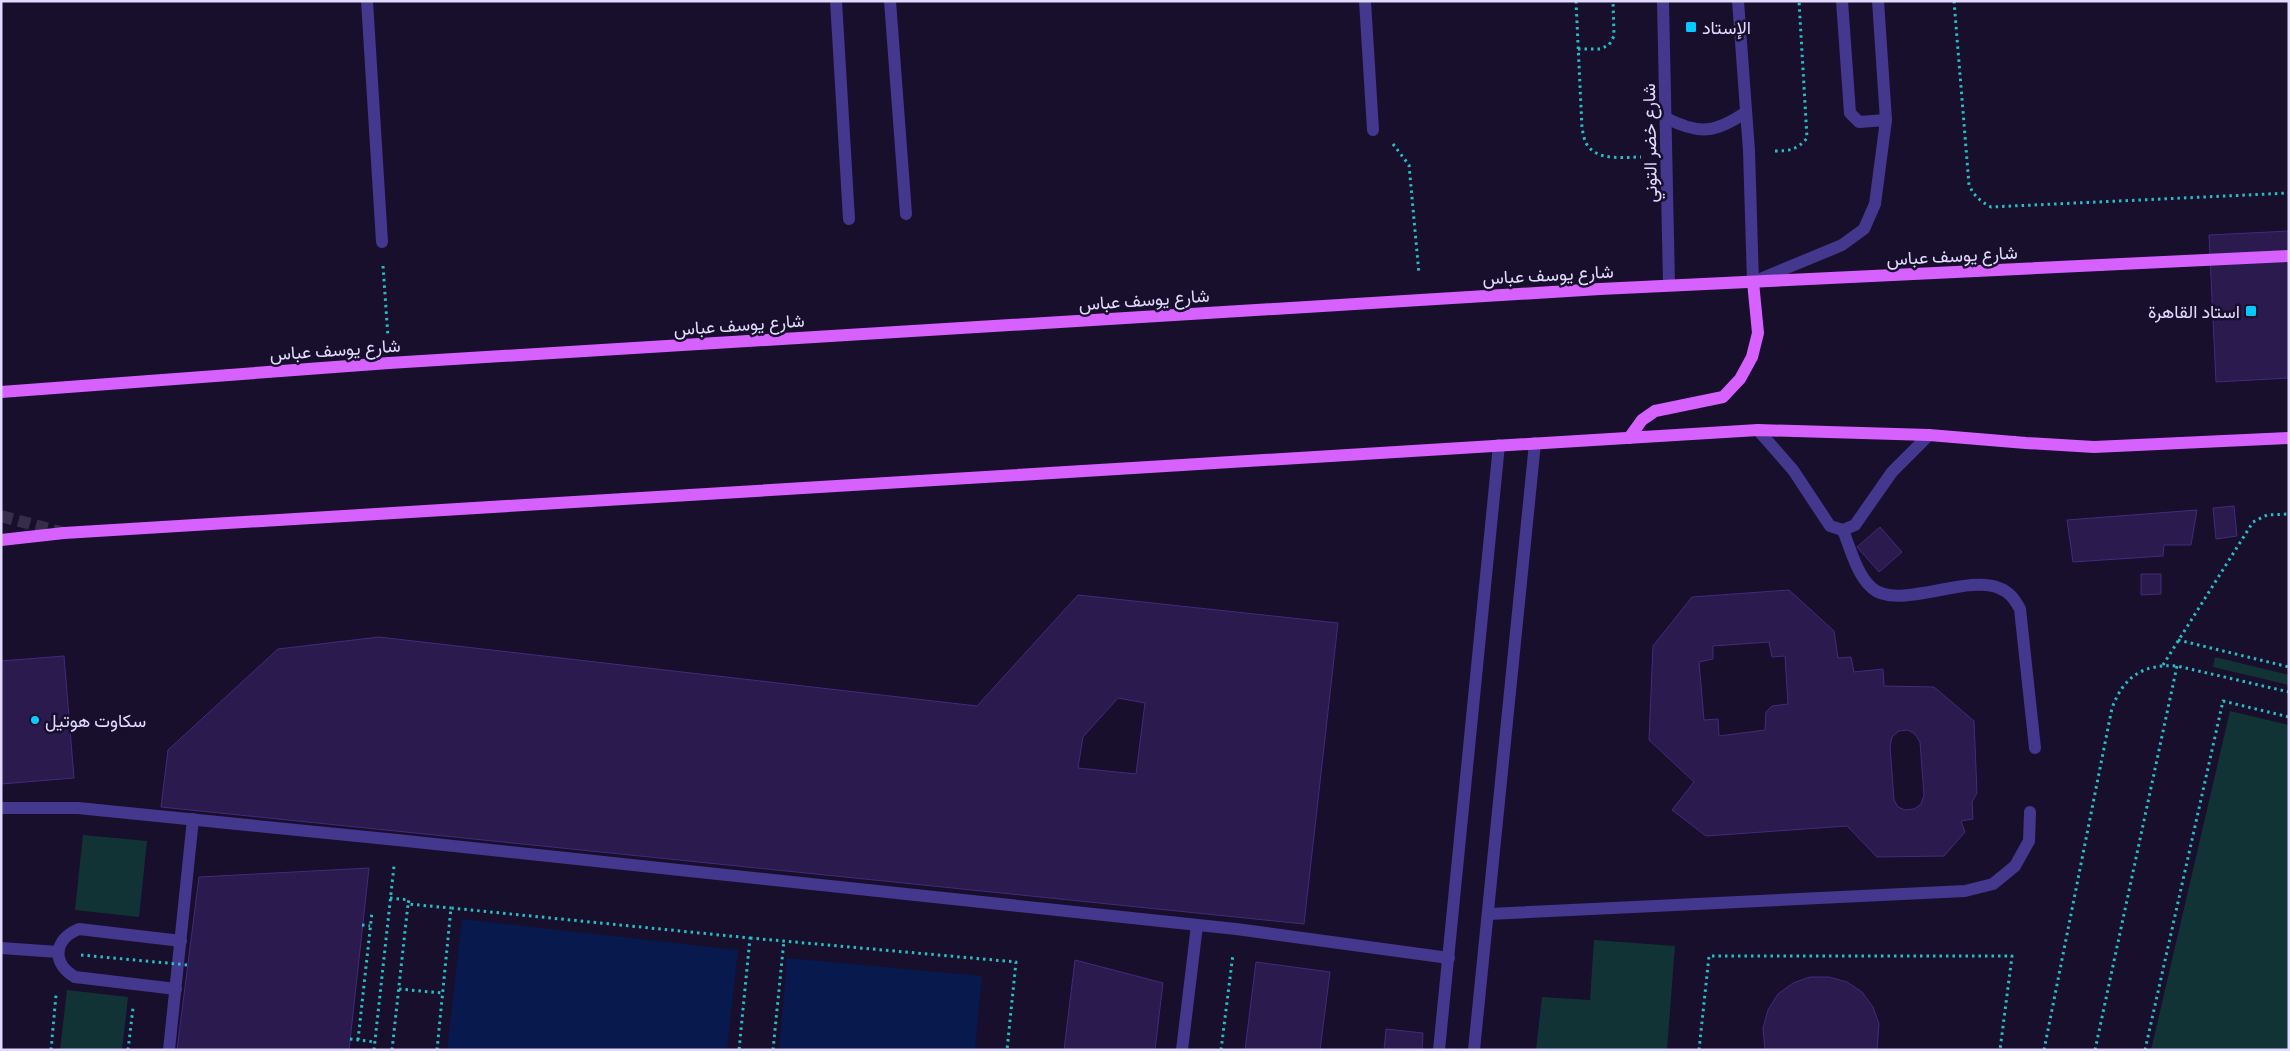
<svg xmlns="http://www.w3.org/2000/svg" width="2290" height="1051" viewBox="0 0 2290 1051" font-family="'Exo 2',Vazirmatn,sans-serif">
<style>
.green{fill:#123336}
.water{fill:#07194d}
.building{fill:#2a1a4e;stroke:#432a7c;fill-rule:evenodd}
.lines{fill:none;stroke-linecap:round;stroke-linejoin:round}
.major-tunnel{stroke:#352d4c;stroke-width:12;stroke-dasharray:12 6;stroke-linecap:butt}
.path{stroke:#27bdc5;stroke-width:3;stroke-dasharray:2.5 4;stroke-linecap:butt}
.minor{stroke:#44378e;stroke-width:12}
.major{stroke:#d661ff;stroke-width:12}
.path-bridge{stroke:#27bdc5;stroke-width:3;stroke-dasharray:2.5 4;stroke-linecap:butt}
.poi-dot{fill:#06caff;stroke:#170f2c;stroke-width:2}
.labels{text-anchor:middle;dominant-baseline:central;stroke-width:5;stroke-linejoin:round;paint-order:stroke}
.poi-label{font-size:18px;fill:#e2daff;stroke:#170f2c;text-anchor:start}
.street-label{font-size:18px;fill:#e2daff;stroke:#170f2c}
</style>
<rect width="100%" height="100%" fill="#170f2c"/>
<g class="green">
<path d="M2215,657l74,18v10l-76,-18z"/>
<path d="M2230,711l59,14v325h-138z"/>
<path d="M83,835l64,6 -8,76 -64,-7z"/>
<path d="M1594,940l81,6 -8,104h-131l6,-53 48,3z"/>
<path d="M67,990l61,7 -6,53h-62z"/>
</g>
<g class="water">
<path d="M462,919l276,31 -11,100h-280z"/>
<path d="M787,958l195,18 -7,74h-196z"/>
</g>
<g class="building">
<path d="M2289,231v147l-73,4 -7,-147z"/>
<path d="M2234,506l3,30 -21,3 -3,-31z"/>
<path d="M2197,510l-6,35h-27l-1,11 -90,6 -6,-42z"/>
<path d="M1880,527l22,25 -23,20 -22,-25z"/>
<path d="M2141,574h20v20l-20,1z"/>
<path d="M1789,590l45,41 4,27 13,-1 3,15 29,-3 1,17 50,1 40,34 3,72 -5,9 1,17 -12,2 4,11 -21,24 -67,1 -30,-31 -141,10 -34,-26 22,-28 -45,-42 4,-94 39,-49zM1769,642l3,15 13,-1 3,48 -16,2 -6,6 -1,18 -46,6 -1,-17 -14,1 -5,-58 14,-3v-13zM1908,730l7,4 5,8 4,53 -3,9 -7,5 -9,1 -7,-3 -4,-7 -4,-54 2,-9 7,-6z"/>
<path d="M1078,595l260,28 -34,301 -1143,-117 7,-57 110,-101 101,-12 598,69zM1118,698l27,5 -9,71 -58,-6 5,-31z"/>
<path d="M64,656l10,122 -73,6v-123z"/>
<path d="M369,868l-20,182h-172l22,-173z"/>
<path d="M1075,960l88,23 -8,67h-91z"/>
<path d="M1256,962l74,10 -10,78h-75z"/>
<path d="M1810,977h19l18,5 15,10 11,15 6,17 -2,26h-112l-2,-22 5,-18 10,-16 15,-11z"/>
<path d="M1386,1029l37,4 -1,17h-38z"/>
</g>
<g class="lines">
<path class="major-tunnel" d="M1,516l63,17"/>
<g class="path">
<path d="M1576,1l6,127c1,5 2,11 4,15 10,19 39,14 55,14"/>
<path d="M1954,1l15,184c5,11 11,16 22,22l298,-14"/>
<path d="M1578,49h22l9,-4 5,-9 -1,-35"/>
<path d="M1393,144l16,21 10,109"/>
<path d="M1775,151c14,0 22,-1 32,-13l-8,-137"/>
<path d="M383,266l5,71"/>
<path d="M2178,640l111,27"/>
<path d="M2163,665l90,-143 14,-7 22,-1"/>
<path d="M390,898l19,2 -1,4"/>
<path d="M362,925l8,1"/>
<path d="M750,938l266,24 -9,88"/>
<path d="M399,989l43,4"/>
<path d="M350,1039l25,3"/>
<path d="M358,1040l14,-128"/>
<path d="M51,1050l5,-55"/>
<path d="M128,1050l5,-42"/>
<path d="M374,1050l20,-184"/>
<path d="M392,1050l16,-146 43,4"/>
<path d="M437,1050l14,-142 299,30 -11,112"/>
<path d="M773,1050l11,-110"/>
<path d="M1221,1050l12,-96"/>
<path d="M1699,1050l10,-94h303l-12,94"/>
<path d="M2044,1050l68,-342c12,-32 31,-44 65,-42l112,26"/>
<path d="M2095,1050l82,-384"/>
<path d="M2145,1050l78,-349 66,16"/>
</g>
<g class="minor">
<path d="M367,1l15,241"/>
<path d="M836,1l13,218"/>
<path d="M890,1l16,213"/>
<path d="M1365,1l8,129"/>
<path d="M1663,1l6,284"/>
<path d="M1738,1l11,150 4,131 89,-37 22,-16 11,-25 11,-84 -8,-119"/>
<path d="M1842,1l8,112 9,9 27,-2"/>
<path d="M1666,118c33,17 50,15 80,-6"/>
<path d="M1758,430l35,40 37,56 13,4 12,-5 37,-53 37,-37"/>
<path d="M1843,530c7,18 14,45 29,58 25,23 95,-14 127,0 11,4 16,12 21,21l15,139"/>
<path d="M1,808h77l319,32 839,89 213,29"/>
<path d="M1489,914l476,-23 28,-7 22,-18 14,-25 1,-29"/>
<path d="M1,948l57,4"/>
<path d="M176,989l-101,-12c-24,-14 -21,-38 4,-48l102,12"/>
<path d="M169,1050l24,-231"/>
<path d="M1182,1050l15,-125"/>
<path d="M1439,1050l60,-605"/>
<path d="M1474,1050l61,-607"/>
</g>
<g class="major">
<path d="M1,392l388,-29 1211,-74 689,-33"/>
<path d="M1629,438l13,-18 13,-9 68,-14 17,-18 12,-22 6,-24 -5,-51"/>
<path d="M1,540l63,-7 1694,-103 171,5 97,8 68,4 195,-9"/>
</g>
<path class="path-bridge" d="M81,955l107,10"/>
</g>
<g class="poi-dot">
<rect x="1685" y="21" width="12" height="12" rx="2.5"/>
<rect x="2245" y="305" width="12" height="12" rx="2.5"/>
<circle cx="35" cy="720" r="5"/>
</g>
<g class="labels">
<g class="poi-label">
<text x="1702" y="27">الإستاد</text>
<text x="2240" y="311" text-anchor="end">استاد القاهرة</text>
<text x="45" y="720">سكاوت هوتيل</text>
</g>
<g class="street-label">
<text transform="translate(1649 143) rotate(-91)">شارع خضر التوني</text>
<text transform="translate(1952 255) rotate(-3)">شارع يوسف عباس</text>
<text transform="translate(1548 274) rotate(-3)">شارع يوسف عباس</text>
<text transform="translate(1144 299) rotate(-4)">شارع يوسف عباس</text>
<text transform="translate(739 324) rotate(-4)">شارع يوسف عباس</text>
<text transform="translate(335 349) rotate(-4)">شارع يوسف عباس</text>
</g>
</g>
<rect width="2290" height="1051" fill="none" stroke="#e2daff" stroke-width="5"/>
</svg>
